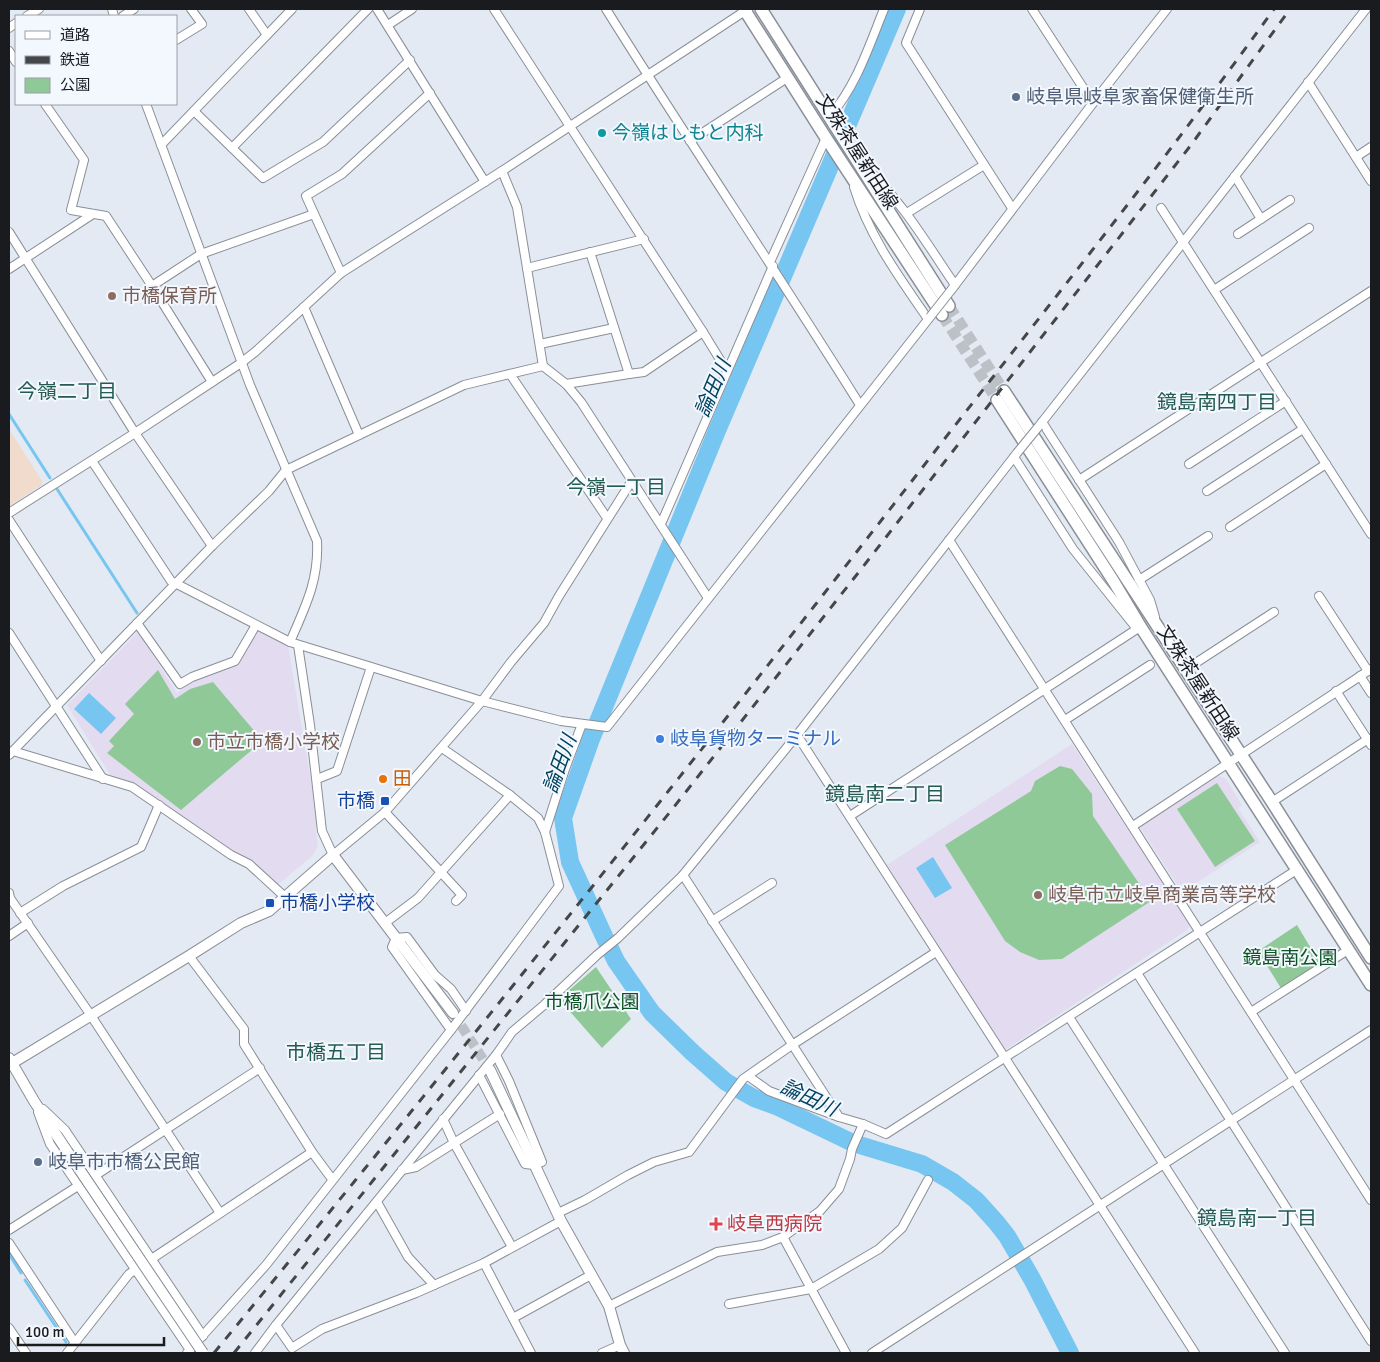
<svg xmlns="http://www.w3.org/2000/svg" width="1380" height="1362" viewBox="0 0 1380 1362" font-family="Signika,'Noto Sans JP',sans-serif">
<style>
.commercial{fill:#f0dbcd}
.education{fill:#e3dbf0}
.green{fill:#8fc997}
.water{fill:#77c6f2}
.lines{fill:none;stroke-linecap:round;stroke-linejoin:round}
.stream{stroke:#77c6f2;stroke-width:3}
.river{stroke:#77c6f2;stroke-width:18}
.tertiary-tunnel{stroke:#bcc1c8;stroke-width:10;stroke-dasharray:10 5;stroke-linecap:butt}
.secondary-tunnel{stroke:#bcc1c8;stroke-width:11;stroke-dasharray:11 5.5;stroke-linecap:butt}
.minor-casing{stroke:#8a8f97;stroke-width:10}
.tertiary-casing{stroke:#8a8f97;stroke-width:12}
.secondary-casing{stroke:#8a8f97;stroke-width:14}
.minor{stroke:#fff;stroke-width:8}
.tertiary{stroke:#fff;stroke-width:10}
.secondary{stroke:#fff;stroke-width:11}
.rail{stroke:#44464a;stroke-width:3;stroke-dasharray:9 9;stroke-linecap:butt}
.minor-bridge-casing{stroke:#8a8f97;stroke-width:10;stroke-linecap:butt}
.tertiary-bridge-casing{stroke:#8a8f97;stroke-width:12;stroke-linecap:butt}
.minor-bridge{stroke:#fff;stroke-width:8}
.tertiary-bridge{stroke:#fff;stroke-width:10}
.service-dot{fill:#5c6f8a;stroke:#f3f7fe;stroke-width:2}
.culture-dot{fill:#0f9aa8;stroke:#f3f7fe;stroke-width:2}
.education-dot{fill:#8d6e63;stroke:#f3f7fe;stroke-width:2}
.shop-dot{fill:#3f7fe0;stroke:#f3f7fe;stroke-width:2}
.food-dot{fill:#e8710a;stroke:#f3f7fe;stroke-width:2}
.transit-dot{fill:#1a4fb4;stroke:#f3f7fe;stroke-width:2}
.health-dot{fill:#e0444e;stroke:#f3f7fe;stroke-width:2}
.labels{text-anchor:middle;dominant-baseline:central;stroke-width:4;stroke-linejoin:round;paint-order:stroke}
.service-label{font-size:19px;fill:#4e5e75;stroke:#f3f7fe;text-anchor:start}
.culture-label{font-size:19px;fill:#0d838f;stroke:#f3f7fe;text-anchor:start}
.street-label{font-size:19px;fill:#1a1b1e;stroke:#f3f7fe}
.education-label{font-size:19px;fill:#785e54;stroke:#f3f7fe;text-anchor:start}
.shop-label{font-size:19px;fill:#366cbe;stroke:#f3f7fe;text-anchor:start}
.food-label{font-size:19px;fill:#c56008;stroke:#f3f7fe;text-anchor:start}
.transit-label{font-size:19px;fill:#164399;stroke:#f3f7fe;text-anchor:end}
.park-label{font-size:19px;fill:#0b5322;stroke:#f3f7fe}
.health-label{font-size:19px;fill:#be3a42;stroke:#f3f7fe;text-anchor:start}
.water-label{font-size:20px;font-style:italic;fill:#004360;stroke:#f3f7fe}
.neighbourhood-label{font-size:20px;fill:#245b52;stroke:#f3f7fe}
</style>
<rect width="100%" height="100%" fill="#e4eaf3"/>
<path class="commercial" d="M9,429l33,52v4l-33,21z"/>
<g class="education">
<path d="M259,630l29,16 28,164v23l2,13 -5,9 -34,29h-5l-38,-28 -124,-78 -45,-73 71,-73 39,61 14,-12 47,-16 16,-33z"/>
<path d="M1072,744l118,181 -3,5 -182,120 -118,-185z"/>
<path d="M1217,775l9,4 16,26 -4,3 22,34 -78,50 -41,-63v-5z"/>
</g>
<g class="green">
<path d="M158,670l17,29 15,-10 23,-7 43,51 -2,3 6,7 -79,67 -74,-57 7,-7 -5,-5 25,-27 -9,-10z"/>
<path d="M1060,766l12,3 20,25 1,22 58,85 -89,58 -23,1 -19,-8 -15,-11 -60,-96 86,-54 4,-10z"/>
<path d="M1217,783l38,58 -40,26 -38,-58z"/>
<path d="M1297,925l24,40 -39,25 -24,-39z"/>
<path d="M596,967l35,52 -29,29 -43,-49z"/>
</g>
<g class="water">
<path d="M89,693l27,25 -15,16 -27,-25z"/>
<path d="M933,857l19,31 -17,10 -19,-30z"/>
</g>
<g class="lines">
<g class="stream">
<path d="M9,414l41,64"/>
<path d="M57,489l80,124"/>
<path d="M9,1254l12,19"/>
<path d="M25,1280l41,62"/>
</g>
<path class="river" d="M897,9l-181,424 -125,306 -28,79 7,44 33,72 13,27 36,52 41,40 33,29 28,16 22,8 77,37 69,21 31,18 23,18 20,22 11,14 25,43 38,74"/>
<path class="tertiary-tunnel" d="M453,1013l37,57"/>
<g class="secondary-tunnel">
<path d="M949,306l55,85"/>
<path d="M942,315l55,85"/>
</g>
<defs>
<g id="minor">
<path d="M112,9l2,7"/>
<path d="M249,9l18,26"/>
<path d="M377,9l108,173"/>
<path d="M494,9l209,323"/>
<path d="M606,9c83,133 171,263 254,396"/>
<path d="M920,9l-14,34 106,165"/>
<path d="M1032,9l61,94"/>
<path d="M27,16l12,-7"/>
<path d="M123,16l11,-7"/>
<path d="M388,25l24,-16"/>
<path d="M9,28l7,-5"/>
<path d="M176,40l26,-16 -11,-15"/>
<path d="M9,51l7,11"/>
<path d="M1308,82l63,99"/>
<path d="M45,104l39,56 -13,50 35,6 46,70 60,96"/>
<path d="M146,104l104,281 67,156c2,40 -12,66 -27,101l192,59 79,20 46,6 323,-410"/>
<path d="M194,111l69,67 60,-36 87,-82"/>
<path d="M829,117c27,-30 40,-71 55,-108"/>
<path d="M690,141l97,-63"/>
<path d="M161,145l131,-136"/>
<path d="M232,148l136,-139"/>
<path d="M1356,157l15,-10"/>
<path d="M865,167c37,34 62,77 90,118"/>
<path d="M502,171l15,36 26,159 23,18 15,18 127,196"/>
<path d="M1235,176l26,43"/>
<path d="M854,187c15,49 45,90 74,132"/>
<path d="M1161,208l210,326"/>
<path d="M907,213l77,-48"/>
<path d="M9,232l126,201 77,113"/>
<path d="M1238,234l52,-34"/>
<path d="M770,262l56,-124"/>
<path d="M527,268l117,-29"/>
<path d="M9,269l84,-55"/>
<path d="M341,273l-35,-77 36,-22 88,-81"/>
<path d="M152,286l49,-32 113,-40"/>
<path d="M952,289l141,-186 74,-94"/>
<path d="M1214,290l95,-62"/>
<path d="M304,307l55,128"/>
<path d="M540,344l74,-16"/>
<path d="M510,374l97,144"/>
<path d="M629,374l15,-2 59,-40 24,39"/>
<path d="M566,384l63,-10 -39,-122"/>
<path d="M1042,422l77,120 31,58 5,17"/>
<path d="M1039,426l327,-417"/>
<path d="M1014,457l59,92 64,80"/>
<path d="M92,461l79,120 119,61"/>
<path d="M1189,464l97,-63"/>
<path d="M1079,480l292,-189"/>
<path d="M1207,491l96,-62"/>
<path d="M9,513l126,-80 106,-70 14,-11 86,-79 161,-102 246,-162"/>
<path d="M9,520l92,141"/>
<path d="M661,524l112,-258"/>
<path d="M1230,527l96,-63"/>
<path d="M949,540l422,660"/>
<path d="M1139,580l69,-44"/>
<path d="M1319,596l49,75"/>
<path d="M137,623l43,61 12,-7 43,-16 21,-36"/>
<path d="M9,633l94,146"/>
<path d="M298,645l12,80 12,106 11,24 52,-43 97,-111 29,-39 33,-39 15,-27 72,-114"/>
<path d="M1185,670l89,-58"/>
<path d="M1360,676l11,17"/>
<path d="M1336,691l35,54"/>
<path d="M1065,720l85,-55"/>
<path d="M797,735l398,618"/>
<path d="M13,751l119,36 99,68 18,9 36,33"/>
<path d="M9,755l203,-209 57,-55 17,-21 178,-85 79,-19"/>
<path d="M317,779l20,-8 34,-104"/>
<path d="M1272,802l96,-63"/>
<path d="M385,812l77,83 -6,6"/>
<path d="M850,816l287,-187h5"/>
<path d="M1133,826l238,-157"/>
<path d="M545,832l20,-63 17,-45"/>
<path d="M683,875l156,242 24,7"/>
<path d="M9,893l1,5 80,116 130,199"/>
<path d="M20,913l43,-27 78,-39 18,-42"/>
<path d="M712,921l60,-38"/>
<path d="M385,923l33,-25 92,-103"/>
<path d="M9,936l19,-13"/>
<path d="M189,956l55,73v15l68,108 20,27"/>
<path d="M1137,973l234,368"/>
<path d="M1251,1012l97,-62"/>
<path d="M1069,1017l216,336"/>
<path d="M451,1030l-59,-83 4,-9 11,-1 28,38 16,14 15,22"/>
<path d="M479,1075l46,89 9,1 8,-3 -33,-81 -13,-26"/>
<path d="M748,1076l21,15 70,26"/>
<path d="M43,1109l22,21 138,206"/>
<path d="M38,1112l12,32 140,206"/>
<path d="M443,1119l11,24 58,104"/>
<path d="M402,1170l14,-3 84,-53"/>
<path d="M96,1175l164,-107"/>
<path d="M377,1202l31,55 26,28"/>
<path d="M558,1213l27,-13 43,-25 26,-13 35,-10 54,-73 49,-34 144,-93"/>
<path d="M9,1230l69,-44"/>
<path d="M783,1237l63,116"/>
<path d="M9,1243l66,100"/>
<path d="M484,1263l47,90"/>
<path d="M729,1304l82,-15 68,-40 23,-21 26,-48"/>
<path d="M609,1306l108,-54 45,-7 21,-8 7,-5 30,-21 19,-22 11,-30 2,-10 11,-25 23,10 412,-265"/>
<path d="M513,1318l78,-43"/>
<path d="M276,1325l16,23 30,-19 94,-36 68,-30 77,-42"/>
<path d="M9,1328l17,25"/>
<path d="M67,1353l62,-79 183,-122"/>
<path d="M187,1353l79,-88 185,-235 108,-144 -14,-54 -7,-14 -28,-23 -68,-47"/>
<path d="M255,1353l21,-28 220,-270 16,-23 32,-27 53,-50 21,-17 65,-63 114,-140 220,-282"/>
<path d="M602,1353l18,-8"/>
<path d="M872,1353l499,-323"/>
</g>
<g id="tertiary">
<path d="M9,1058l25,43 33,50"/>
<path d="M9,1065l180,-109 52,-33 28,-12 64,-56 120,158"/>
<path d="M490,1070l71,151 48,85 11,39 4,8"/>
</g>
<g id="secondary">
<path d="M744,9l82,129 116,177"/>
<path d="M761,9l188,297"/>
<path d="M1004,391l268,411 99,156"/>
<path d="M997,400l117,182 28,47 229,356"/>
</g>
</defs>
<use href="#minor" class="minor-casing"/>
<use href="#tertiary" class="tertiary-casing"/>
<use href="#secondary" class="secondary-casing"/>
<use href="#minor" class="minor"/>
<use href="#tertiary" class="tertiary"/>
<use href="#secondary" class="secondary"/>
<g class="rail">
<path d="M214,1353c246,-299 488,-601 725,-907 113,-145 228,-288 335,-437"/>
<path d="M234,1353l436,-541 192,-244 329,-423 99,-136"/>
</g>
<defs>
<g id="minor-bridge">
<path d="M930,317l22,-28"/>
<path d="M1017,453l22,-27"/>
</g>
<path id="tertiary-bridge" d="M67,1151l136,202"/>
</defs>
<use href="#minor-bridge" class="minor-bridge-casing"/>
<use href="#tertiary-bridge" class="tertiary-bridge-casing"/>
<use href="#minor-bridge" class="minor-bridge"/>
<use href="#tertiary-bridge" class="tertiary-bridge"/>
</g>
<g class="service-dot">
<circle cx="1016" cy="97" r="5"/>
<circle cx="38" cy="1162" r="5"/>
</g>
<circle class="culture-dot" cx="602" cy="133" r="5"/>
<g class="education-dot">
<circle cx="112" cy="296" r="5"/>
<circle cx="197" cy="742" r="5"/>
<circle cx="1038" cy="895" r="5"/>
</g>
<circle class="shop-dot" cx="660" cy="739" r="5"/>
<circle class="food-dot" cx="383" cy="779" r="5"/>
<g class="transit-dot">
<rect x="380" y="796" width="10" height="10" rx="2.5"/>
<rect x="265" y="898" width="10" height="10" rx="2.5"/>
</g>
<path class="health-dot" d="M713.5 1216.5h5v5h5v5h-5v5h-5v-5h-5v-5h5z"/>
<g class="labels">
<g class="service-label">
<text x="1026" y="97">岐阜県岐阜家畜保健衛生所</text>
<text x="48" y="1162">岐阜市市橋公民館</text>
</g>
<g class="culture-label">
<text x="612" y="133">今嶺はしもと内科</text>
</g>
<g class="street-label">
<text transform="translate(857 152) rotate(57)">文殊茶屋新田線</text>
<text transform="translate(1198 683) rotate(57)">文殊茶屋新田線</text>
</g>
<g class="education-label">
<text x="122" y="296">市橋保育所</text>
<text x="207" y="742">市立市橋小学校</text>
<text x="1048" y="895">岐阜市立岐阜商業高等学校</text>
</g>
<g class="shop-label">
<text x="670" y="739">岐阜貨物ターミナル</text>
</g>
<g class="food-label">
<text x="393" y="779">田</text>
</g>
<g class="transit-label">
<text x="375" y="801">市橋</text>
<text x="280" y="903" text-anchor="start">市橋小学校</text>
</g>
<g class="park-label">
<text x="1290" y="958">鏡島南公園</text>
<text x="592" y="1002">市橋爪公園</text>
</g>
<g class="health-label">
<text x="727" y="1224">岐阜西病院</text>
</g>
<g class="water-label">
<text transform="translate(713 388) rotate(-67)">論田川</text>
<text transform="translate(560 764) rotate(-70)">論田川</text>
<text transform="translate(809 1098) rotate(25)">論田川</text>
</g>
<g class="neighbourhood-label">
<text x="67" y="391">今嶺二丁目</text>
<text x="1217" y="402">鏡島南四丁目</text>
<text x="616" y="487">今嶺一丁目</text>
<text x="885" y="794">鏡島南二丁目</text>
<text x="336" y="1052">市橋五丁目</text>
<text x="1257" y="1218">鏡島南一丁目</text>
</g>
</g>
<rect width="1380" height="1362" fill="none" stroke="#1a1b1e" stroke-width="20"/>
<rect x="15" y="15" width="162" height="90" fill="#f3f7fe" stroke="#9c9fa4"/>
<rect x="25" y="31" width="25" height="8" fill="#ffffff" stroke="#9c9fa4"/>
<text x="60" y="40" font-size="15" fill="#1a1b1e">道路</text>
<rect x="25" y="56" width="25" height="8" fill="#44464a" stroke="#9c9fa4"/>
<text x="60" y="65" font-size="15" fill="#1a1b1e">鉄道</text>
<rect x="25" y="78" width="25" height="15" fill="#8fc997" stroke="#9c9fa4"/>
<text x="60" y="90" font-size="15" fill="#1a1b1e">公園</text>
<path d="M18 1337v8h146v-8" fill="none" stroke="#1a1b1e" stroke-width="2.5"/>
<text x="25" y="1337" font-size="15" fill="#1a1b1e" stroke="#f3f7fe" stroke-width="4" paint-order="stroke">100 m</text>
</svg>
